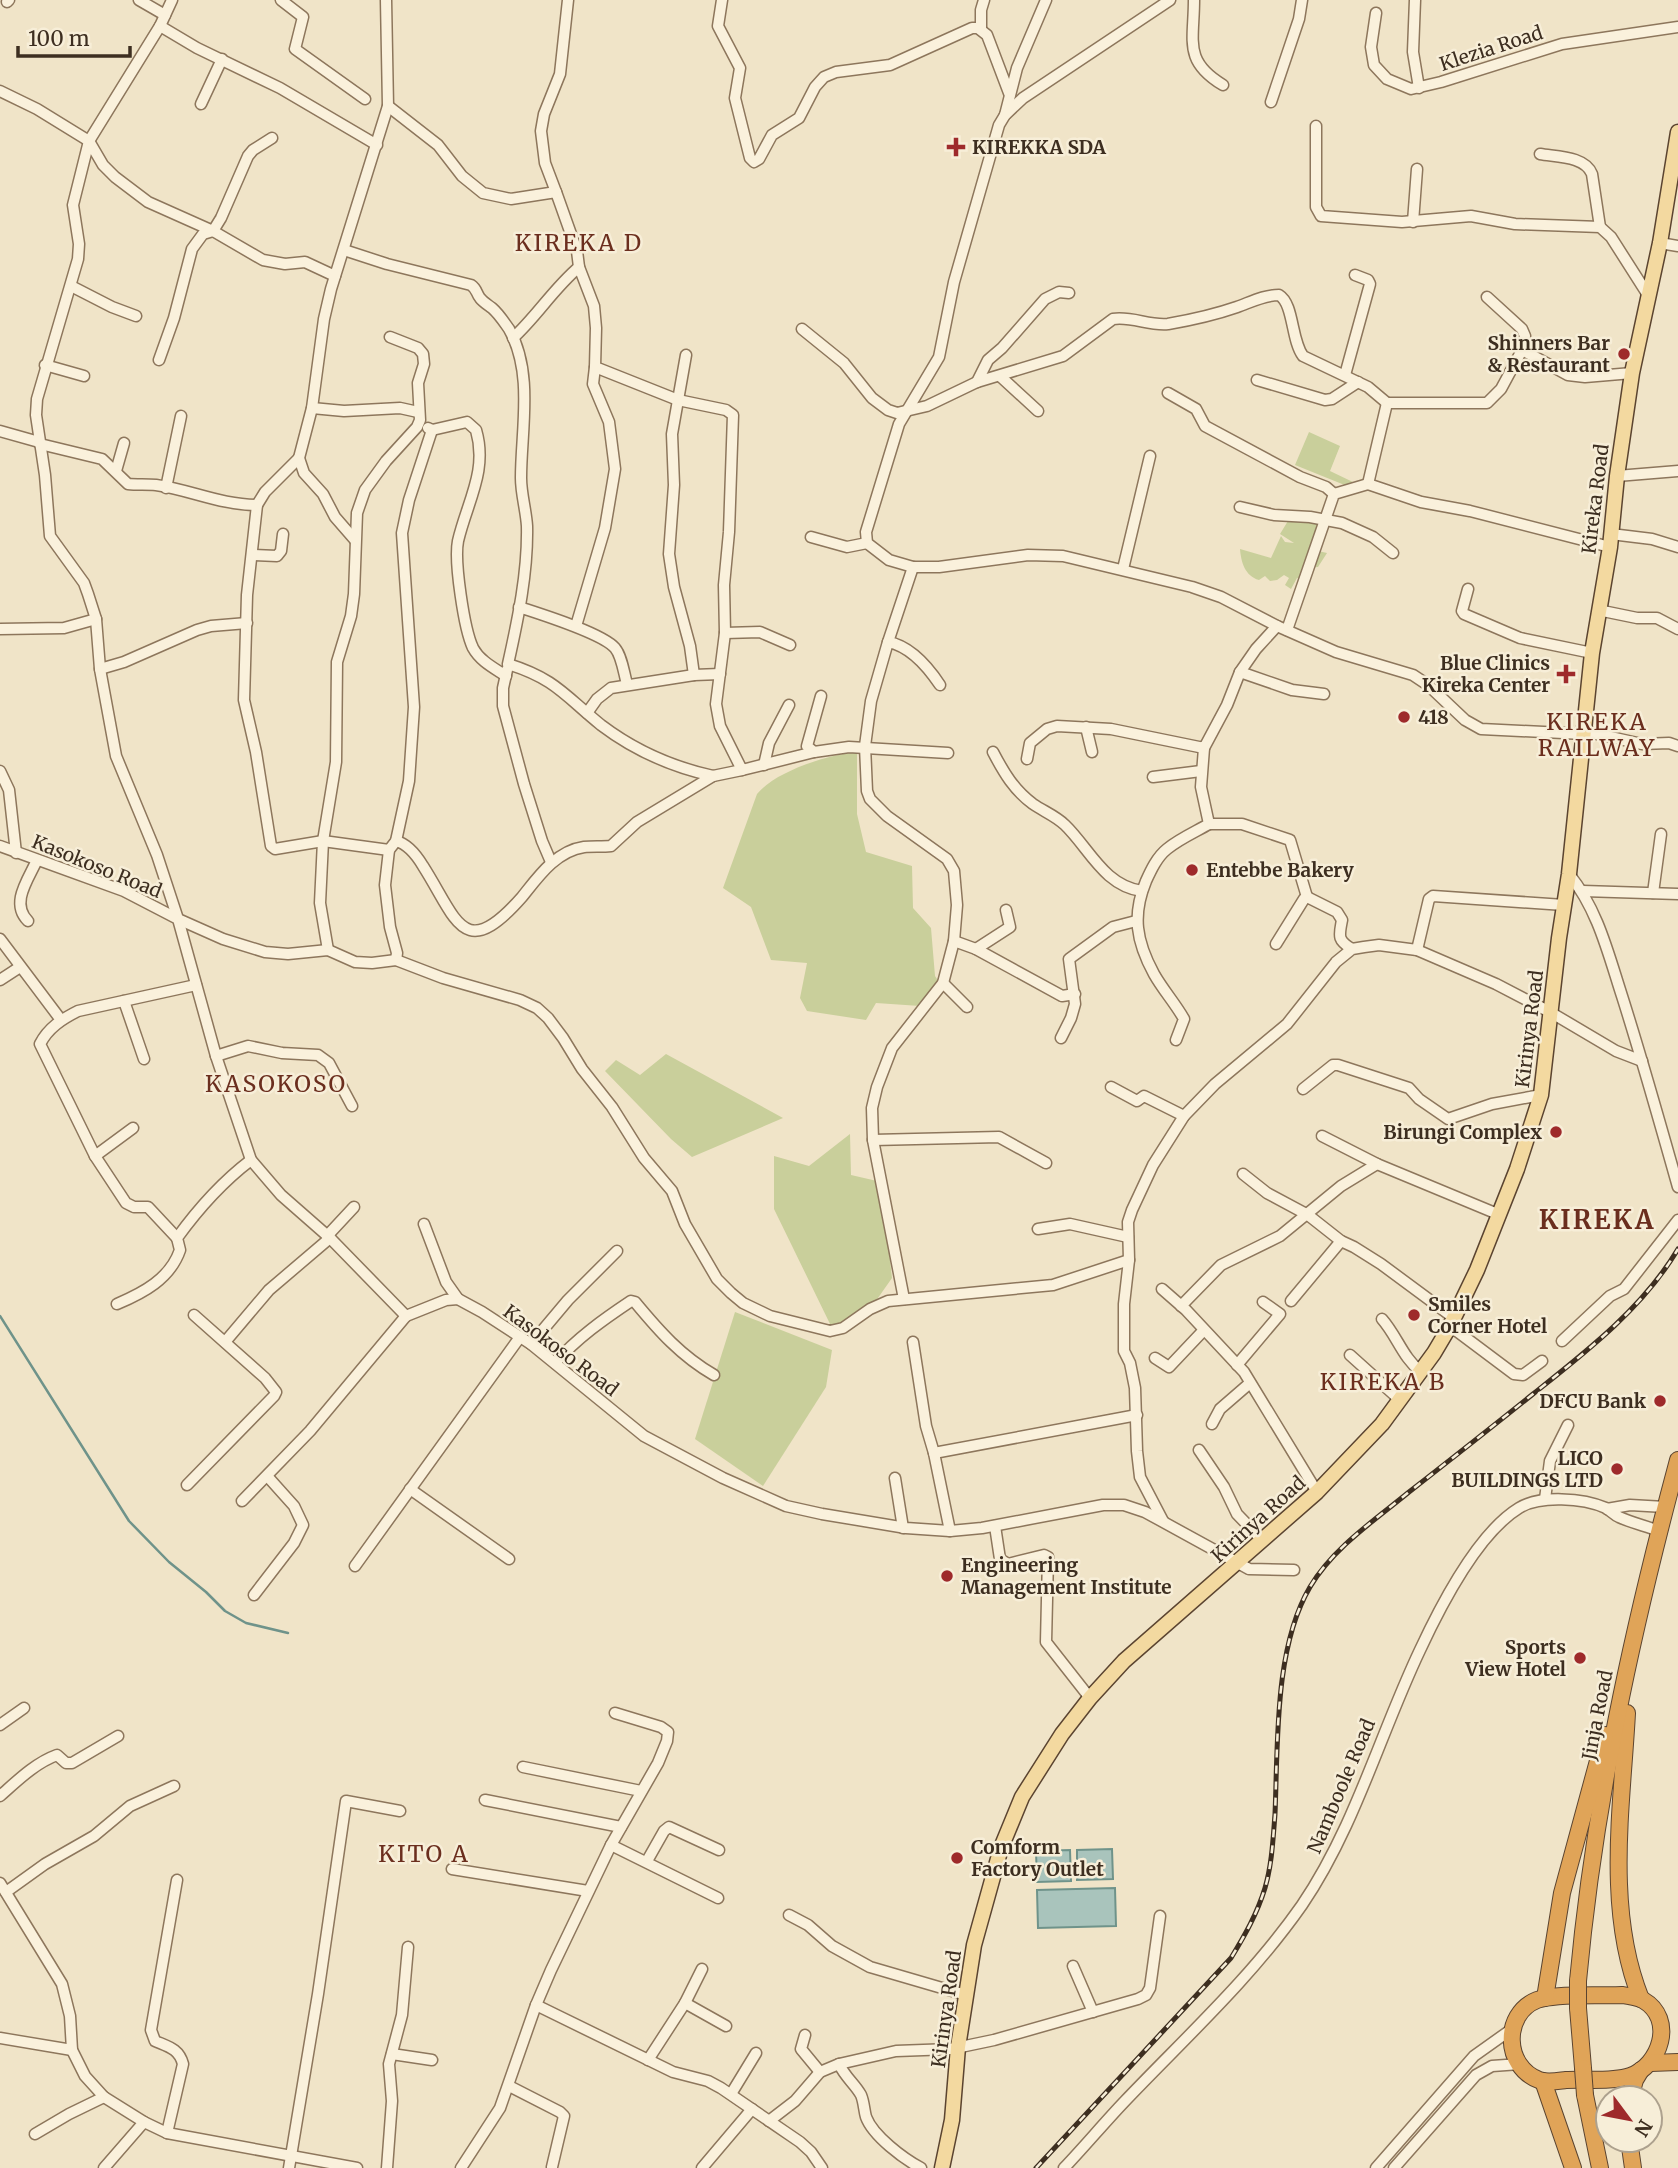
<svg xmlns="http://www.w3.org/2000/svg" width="1678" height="2168" viewBox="0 0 1678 2168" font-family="Merriweather,serif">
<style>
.green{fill:#c9cf9b}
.water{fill:#a9c4bc;stroke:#6f938a;stroke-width:2}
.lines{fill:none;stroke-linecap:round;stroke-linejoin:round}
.stream{stroke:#6f938a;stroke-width:2.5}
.minor-casing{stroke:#8d765c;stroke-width:13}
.major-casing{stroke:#5b4430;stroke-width:17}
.highway-casing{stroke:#5b4430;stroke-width:18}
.minor{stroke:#faf1dc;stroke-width:10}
.major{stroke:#f3d9a0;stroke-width:14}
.highway{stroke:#e0a458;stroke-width:16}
.rail-casing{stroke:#3d2e20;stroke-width:5}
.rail{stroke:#f7eed8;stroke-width:2.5;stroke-dasharray:8;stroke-linecap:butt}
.highway-bridge-casing{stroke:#5b4430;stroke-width:18;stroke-linecap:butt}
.highway-bridge{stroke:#e0a458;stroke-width:16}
.poi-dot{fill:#9e2a2b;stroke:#f7eed8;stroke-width:2.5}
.labels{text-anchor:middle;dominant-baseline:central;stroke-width:5;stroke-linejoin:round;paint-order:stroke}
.street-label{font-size:19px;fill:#3d2e20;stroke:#f7eed8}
.poi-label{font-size:19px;font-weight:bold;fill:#3d2e20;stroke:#f7eed8;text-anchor:start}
.quarter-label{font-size:23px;letter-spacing:2px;fill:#6b2e1e;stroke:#f7eed8}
.district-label{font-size:26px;font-weight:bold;letter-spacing:2px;fill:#6b2e1e;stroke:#f7eed8}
</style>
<rect width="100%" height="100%" fill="#f0e4c8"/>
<g class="green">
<path d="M1309,432l31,14 -10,25 25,12 -3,5 -57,-23z"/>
<path d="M1291,516l28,5 -5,29 13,3 -9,14 -17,1 10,6 -5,9 -9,-5 -6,11 -6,-4 4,-7 -5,-3 -7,5 -7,1 -5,-5 -6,4c-14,-4 -18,-18 -19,-31l31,9 10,-22 4,6 9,1 -14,-9z"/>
<path d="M857,752v62l9,38 46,14 1,42 18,20 4,48 4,6 -19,24 -44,-3 -10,17 -59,-9 -7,-13 7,-35 -36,-3 -20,-53 -28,-19 34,-94c19,-23 70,-39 100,-42z"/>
<path d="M666,1054l117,64 -91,39 -21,-18 -66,-68 11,-11 24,15z"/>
<path d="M850,1134l1,41 26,6 7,26 8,71 -19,27 -41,23 -58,-119v-53l35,10z"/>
<path d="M735,1312l97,38 -6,37 -63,99 -68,-47z"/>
</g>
<g class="water">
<path d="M1112,1849l1,30 -36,1v-30z"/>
<path d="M1070,1850l1,31 -34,1 -1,-31z"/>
<path d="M1115,1888l1,38 -78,2 -1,-38z"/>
</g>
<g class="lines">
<path class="stream" d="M0,1316l129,205 40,41 37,30 19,19 21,12 42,10"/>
<defs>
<g id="minor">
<path d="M139,0l26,15"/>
<path d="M172,0l-12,26 -71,115 -16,64 6,39 -1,15 -41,140 -1,16 9,60 5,61 34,47 4,11 8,25 4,50 16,87 41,99 21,64 45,20 42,13 23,2 40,-4 27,12 17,1 24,-3 47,18 77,22 17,8 11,10 15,20 19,31 30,38 32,51 28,33 13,33 32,55 14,14 12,10 27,13 60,15 13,-3 27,-19 18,-8 165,-16 76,-25"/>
<path d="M281,0l22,17 -8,32 70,50"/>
<path d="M722,0l-4,26 22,42 -5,30 15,60 4,4 5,-3 13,-24 27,-17 16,-31 9,-10 12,-5 54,-7 82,-37h6l9,7 22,58"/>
<path d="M1170,0l-147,98 -18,17 -6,10 -45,157 -15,75 -40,67 -33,108 1,11 22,17 24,7h26l89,-12 35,1 129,31 29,10 56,29 59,26 77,23 15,10 37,35 16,9 102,5"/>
<path d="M1194,0c0,41 -11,61 29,85"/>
<path d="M1415,0l-2,52 6,36"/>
<path d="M7,2l2,-2"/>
<path d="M1376,13l-5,34 3,18 13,14 24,10 30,-7 121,-38 116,-17"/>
<path d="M160,26l37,22 83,40 97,57"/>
<path d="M981,29v-19l3,-10"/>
<path d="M0,91l37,18 52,32 14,24 12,12 33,25 65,29 50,29 22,4 20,-2 30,14"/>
<path d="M1271,102l28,-83 3,-19"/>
<path d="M201,104l21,-45"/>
<path d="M388,106l50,39 24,31 21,17 28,6 45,-7 21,59 2,16 15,39 2,22 -1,39 83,33 48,10 7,5 -4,117 -5,53 1,48 -9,71 4,22 22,44 72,-18 35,-5 99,6"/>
<path d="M1005,115l12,-47 29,-68"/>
<path d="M1316,126v81l5,9 81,6 69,-6 44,8 85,3 11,10 37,58"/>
<path d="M1540,154c17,3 45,2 52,20l8,53"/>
<path d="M556,192l-11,-29 -4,-32 3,-17 16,-40 8,-74"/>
<path d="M1413,222l4,-53"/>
<path d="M1660,243l18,3"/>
<path d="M344,250l43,14 84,21c6,4 5,8 9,13 3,4 8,7 12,10 7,6 12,14 17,21 25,44 12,101 12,149 0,16 5,32 6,48 1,46 -9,93 -19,138 48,15 57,32 93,61 33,25 71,42 112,51"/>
<path d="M71,286l41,21 24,9"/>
<path d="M1487,297l35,32 3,7 -3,14"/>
<path d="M802,329l42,34 28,35 16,12 9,3 30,-7 50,-24 86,-26 50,-37c19,-3 36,7 55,5 23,-4 46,-9 69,-17 14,-5 27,-12 42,-12 15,9 12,45 24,61l65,31 19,16"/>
<path d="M513,338c24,-22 41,-50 66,-71"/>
<path d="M686,355l-14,79 2,51 -5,69 5,33 16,59 4,29"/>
<path d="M159,360l15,-42 18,-69 11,-15 10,-3 8,-13 27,-62 5,-6 19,-12"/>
<path d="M45,365l39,11"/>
<path d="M1345,375l25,-91 -2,-4 -13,-5"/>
<path d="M1001,377l37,34"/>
<path d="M1257,380l68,20 7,-1 26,-17"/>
<path d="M977,382l11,-22 14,-12 43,-49 14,-7 10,1"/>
<path d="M1168,393l28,16 9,17 95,51 26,10 8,7"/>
<path d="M312,408l32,3 56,-3 18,4"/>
<path d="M428,428l4,2 35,-8 9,8c12,41 -9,72 -18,111 -4,20 6,88 15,107 7,13 21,20 33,28"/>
<path d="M0,431l39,11"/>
<path d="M40,444l62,15 26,25c9,1 19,0 28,1 35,5 65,20 101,20l8,-13 34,-34"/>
<path d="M116,471l8,-28"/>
<path d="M1617,476l61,-5"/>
<path d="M166,488l15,-72"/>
<path d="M257,505l-10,90 -3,105 12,52 15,94 4,3 48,-8 66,9"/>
<path d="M1240,507l34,8 36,2 32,6 31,14 20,16"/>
<path d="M1611,534l41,5 26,8"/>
<path d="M811,537l36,10 20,-4"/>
<path d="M355,540l-20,-23 -12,-23 -19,-21 -5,-15 13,-50 12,-89 7,-30 57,-183 -2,-106"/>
<path d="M1610,547l-140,-36 -49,-9 -53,-18 19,-81h100l14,-14 21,-39 46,25 17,2 47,-4"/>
<path d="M252,555l25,1 4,-5 2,-17"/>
<path d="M1123,569l27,-113"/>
<path d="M1468,589l-6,22 2,3 56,24 72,15"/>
<path d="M519,607c21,7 83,26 96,41 7,8 9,26 12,36"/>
<path d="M1598,610l39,8h20l21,11"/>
<path d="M576,626l29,-98 10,-59 -6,-47 -16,-38 2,-17"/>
<path d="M0,629l64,-1 32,-9"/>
<path d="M1287,630l47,-136 34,-10"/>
<path d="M725,633l35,-1 30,13"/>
<path d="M888,642c22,4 40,25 52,43"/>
<path d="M100,669l24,-7 73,-32 14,-4 36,-3"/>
<path d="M507,670l-4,18v18l21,78 18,57 9,21"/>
<path d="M1240,672l52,18 32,4"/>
<path d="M587,713l10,-14 14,-11 83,-13 26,-1"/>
<path d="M1086,727l6,25"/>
<path d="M1583,731l59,13 27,-1 9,3"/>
<path d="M814,752l-7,-6 14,-50"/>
<path d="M993,752c11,21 21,38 40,52 10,7 23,12 32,21 24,23 39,61 77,66"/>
<path d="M1027,759l3,-16 17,-14 10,-3 54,3 93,19 23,-43 13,-33 16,-23 21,-23"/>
<path d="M764,765l5,-22 20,-38"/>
<path d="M0,771l9,19 7,63"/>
<path d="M1153,777l48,-6"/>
<path d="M1209,824h33l48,16 17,57"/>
<path d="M396,841c12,3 21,15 27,25 34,53 40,98 99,31 16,-20 34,-46 62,-50 8,-1 18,0 27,-1l26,-24 76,-46 29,-6"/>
<path d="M0,846l124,45 54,28 38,137 35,104 30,35 49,43 76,78 40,-16 12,-1 24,13 49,32 113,92 79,42 63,28 36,8 84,14 44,3 32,-3 121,-23h21l21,7 104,57 45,1"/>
<path d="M1569,874c29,36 39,79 53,122 20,63 38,127 56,191"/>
<path d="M1583,891l95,3"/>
<path d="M1653,893l8,-59"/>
<path d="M28,921c-18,-18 0,-41 9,-61"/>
<path d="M0,939l61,81"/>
<path d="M954,941l22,8 86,47 13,-2"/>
<path d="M1276,944l28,-45 3,-2 30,15 5,8c-3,16 -5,20 10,29"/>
<path d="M976,949l34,-22 -4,-17"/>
<path d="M328,950l-8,-47 3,-62 13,-79 1,-100 14,-46 3,-22 3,-81 8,-23 21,-29 31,-34 3,-7 -2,-37 6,-19 -1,-10 -5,-6 -28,-11"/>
<path d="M1417,950l12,-51 4,-3 131,9"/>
<path d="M396,960l1,-7 -7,-26 -5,-42 4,-35 7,-9 13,-60 5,-74 -12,-174 7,-33 23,-70"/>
<path d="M0,980l20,-13"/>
<path d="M943,983l24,24"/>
<path d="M124,1001l20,58"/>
<path d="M1061,1038l10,-20 4,-14 -6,-45 44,-32 23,-6"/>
<path d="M1176,1040l8,-21c-9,-16 -21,-29 -30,-45 -18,-33 -22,-59 -8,-93 5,-11 11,-24 21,-32 12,-10 28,-17 42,-25l-8,-37 3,-39"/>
<path d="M216,1056l32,-10 34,7 36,2 11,8 23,43"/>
<path d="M1111,1087l26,14 7,-5 40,20"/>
<path d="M1303,1089l30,-24h5l71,23 10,11 29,20 44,-15 49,-9"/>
<path d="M1322,1136l55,28 123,51"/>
<path d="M873,1140l126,-3 47,26"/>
<path d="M95,1156l38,-28"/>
<path d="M1243,1174l24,19 41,22 33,26 13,6 27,17 73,54"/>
<path d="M424,1224l22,58 12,17"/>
<path d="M1038,1229l32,-5 58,13"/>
<path d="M327,1236l27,-29"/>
<path d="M177,1238l-29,-31h-14l-8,-4 -31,-47 -55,-112c8,-16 22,-25 38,-33l118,-26"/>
<path d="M1162,1289l24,21 58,62 73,120"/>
<path d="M904,1299l-31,-159 -1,-32 5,-21 15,-39 51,-65 11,-42 3,-36 -3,-34 -7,-12 -60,-43 -17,-17 -3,-8 -2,-45 6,-45 17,-59 25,-75"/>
<path d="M1291,1301l50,-60"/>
<path d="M117,1304c26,-11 53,-25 63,-54l-3,-12c21,-29 45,-56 74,-78"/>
<path d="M1181,1306l40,-41 59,-29 61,-50 36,-22"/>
<path d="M1382,1319c15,17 21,39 39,53"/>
<path d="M1450,1326l64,48 9,1 19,-14"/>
<path d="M1562,1341l48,-45 14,-7 54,-69"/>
<path d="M225,1342l44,-52 61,-52"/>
<path d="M913,1342l13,84 8,27 203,-38"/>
<path d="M531,1344l37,-44 49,-49"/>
<path d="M1350,1355l50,45"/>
<path d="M1155,1358l14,9 34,-36"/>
<path d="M555,1363c22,-25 49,-44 76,-62l4,1c24,29 46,54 79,73"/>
<path d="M1237,1365l43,-51 -17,-12"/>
<path d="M1212,1424l8,-15 30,-26"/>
<path d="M1199,1450l25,37 13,27 26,27"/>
<path d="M934,1453l16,78"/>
<path d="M895,1478l8,50"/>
<path d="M187,1485l87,-89 2,-4 -11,-14 -71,-63"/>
<path d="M410,1489l99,70"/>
<path d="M1545,1499l5,-38 18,-36"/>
<path d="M242,1501l68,-70 96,-115"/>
<path d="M1607,1509l23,-4 35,2"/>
<path d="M1163,1521l-23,-44 -3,-26 -2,-63 -5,-25 -6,-12v-47l5,-44 -1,-38 4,-12 21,-45 31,-49 31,-32 72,-60 49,-62 16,-13 12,-2 15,-2 38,5 79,34 54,28 66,39 26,10"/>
<path d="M995,1526l5,33 8,5 36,-9 4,2 -2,85 44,56"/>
<path d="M355,1566l165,-229"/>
<path d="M254,1595l40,-52 9,-18 -9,-19 -26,-29"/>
<path d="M0,1725l24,-17"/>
<path d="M523,1767l118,24"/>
<path d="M0,1796c17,-15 35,-33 57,-41l9,8h6l46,-27"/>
<path d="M485,1800l136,27"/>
<path d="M611,1845l107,53"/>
<path d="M647,1861l17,-30 5,-4 50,23"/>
<path d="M452,1869l136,22"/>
<path d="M0,1883l62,101 8,32 2,34 13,26 19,21 40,25 23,11 190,35"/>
<path d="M6,1892l39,-28 49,-28 36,-30 44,-20"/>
<path d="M789,1915l19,10 24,21 38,21 96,28"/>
<path d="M1073,1966l20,46"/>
<path d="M685,2003l41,23"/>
<path d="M536,2005l137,67 35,9 13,7 79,54 11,10 11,16"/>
<path d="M805,2035l-4,14 19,23"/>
<path d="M0,2038l72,12"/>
<path d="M392,2054l40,6"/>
<path d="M648,2060l37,-57 17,-34"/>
<path d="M839,2064c6,13 16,20 22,31 3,7 3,15 5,22 7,19 38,42 55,51"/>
<path d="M509,2086l51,26 4,4 -12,51"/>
<path d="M731,2094l25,-41"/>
<path d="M769,2121l26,-20 25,-29 19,-8 57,-13 55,-2 43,-9 144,-41 8,-4 4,-7 10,-72"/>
<path d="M167,2133l16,-69c-4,-15 -14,-17 -28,-23l-4,-11 26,-150"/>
<path d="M35,2134l34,-20 35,-17"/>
<path d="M104,2168l40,-46"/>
<path d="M289,2168l29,-174 28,-193 54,10"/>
<path d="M387,2168l5,-67 -3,-37 13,-49 6,-68"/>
<path d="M461,2168l39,-60 36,-103 15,-35 60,-125 47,-82 9,-22 1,-9 -7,-5 -46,-14"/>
<path d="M702,2168l50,-59"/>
<path d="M1064,2168c21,-22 40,-45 61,-67 61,-64 126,-123 177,-196 53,-78 78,-171 118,-255 20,-43 58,-117 99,-142 21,-13 64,-10 87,0 5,3 8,7 13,9 13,6 27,9 40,14"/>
<path d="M1376,2168l98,-112 38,-27"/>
<path d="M1394,2168l82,-93 16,-9 28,-2"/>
</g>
<path id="major" d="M942,2168l10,-48 6,-73 16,-102 27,-97 21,-51 40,-63 28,-36 34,-37 193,-169 65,-68 52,-71 16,-27 27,-56 40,-101 24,-74 18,-157 10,-64 23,-221 18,-106 7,-71 15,-103 28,-130 18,-111"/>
<g id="highway">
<path d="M1627,1713c-5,93 -22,197 14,286"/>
<path d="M1578,1981c16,-176 54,-350 100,-521"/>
<path d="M1622,1995c7,1 15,2 21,5 33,19 17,66 -13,76 -17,6 -46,3 -64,4 -9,1 -19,3 -27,0 -35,-13 -37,-66 -2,-80 18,-7 64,-4 85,-5z"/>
<path d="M1545,1998l17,-105 43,-158"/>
<path d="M1578,2008l5,60"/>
<path d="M1651,2063l27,-1"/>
<path d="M1543,2081l30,87"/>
<path d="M1585,2095l15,73"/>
<path d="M1630,2098l5,-18 6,-10"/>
<path d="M1629,2140l4,28"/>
</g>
</defs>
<use href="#minor" class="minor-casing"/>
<use href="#major" class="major-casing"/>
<use href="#highway" class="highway-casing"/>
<use href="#minor" class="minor"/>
<use href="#major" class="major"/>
<use href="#highway" class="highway"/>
<defs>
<path id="rail" d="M1036,2168l195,-210c14,-23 26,-44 34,-70 7,-24 8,-49 10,-74 3,-70 -1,-166 35,-227 23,-39 65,-67 99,-95 41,-32 83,-65 124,-98 53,-42 110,-86 145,-145"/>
</defs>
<use href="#rail" class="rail-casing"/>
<use href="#rail" class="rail"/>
<defs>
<g id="highway-bridge">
<path d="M1578,1981v27"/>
<path d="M1583,2068l2,27"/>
</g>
</defs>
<use href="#highway-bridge" class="highway-bridge-casing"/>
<use href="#highway-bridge" class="highway-bridge"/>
</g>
<g class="poi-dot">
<path d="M952.5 136.5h7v7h7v7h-7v7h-7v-7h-7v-7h7z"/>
<circle cx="1624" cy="354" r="7"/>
<path d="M1562.5 663.5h7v7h7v7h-7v7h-7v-7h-7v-7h7z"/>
<circle cx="1404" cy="717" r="7"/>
<circle cx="1192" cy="870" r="7"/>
<circle cx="1556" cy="1132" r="7"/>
<circle cx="1414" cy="1315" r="7"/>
<circle cx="1660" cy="1401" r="7"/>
<circle cx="1617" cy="1469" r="7"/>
<circle cx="947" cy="1576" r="7"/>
<circle cx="1580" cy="1658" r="7"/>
<circle cx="957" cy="1858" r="7"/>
</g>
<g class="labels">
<g class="street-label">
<text transform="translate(1491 48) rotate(-18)">Klezia Road</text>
<text transform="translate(1595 499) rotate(-83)">Kireka Road</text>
<text transform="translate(97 866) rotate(22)">Kasokoso Road</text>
<text transform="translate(1529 1029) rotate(-83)">Kirinya Road</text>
<text transform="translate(561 1350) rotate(37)">Kasokoso Road</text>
<text transform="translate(1258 1519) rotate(-42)">Kirinya Road</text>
<text transform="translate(1597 1715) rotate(-79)">Jinja Road</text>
<text transform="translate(1341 1786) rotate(-67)">Namboole Road</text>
<text transform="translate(946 2009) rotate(-82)">Kirinya Road</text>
</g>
<g class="poi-label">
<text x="972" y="147">KIREKKA SDA</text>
<text x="1610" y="343" text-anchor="end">Shinners Bar<tspan x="1610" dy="22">&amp; Restaurant</tspan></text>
<text x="1550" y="663" text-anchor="end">Blue Clinics<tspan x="1550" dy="22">Kireka Center</tspan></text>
<text x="1418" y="717">418</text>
<text x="1206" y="870">Entebbe Bakery</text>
<text x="1542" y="1132" text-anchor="end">Birungi Complex</text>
<text x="1428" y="1304">Smiles<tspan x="1428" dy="22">Corner Hotel</tspan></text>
<text x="1646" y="1401" text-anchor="end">DFCU Bank</text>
<text x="1603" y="1458" text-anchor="end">LICO<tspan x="1603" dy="22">BUILDINGS LTD</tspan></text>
<text x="961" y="1565">Engineering<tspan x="961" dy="22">Management Institute</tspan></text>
<text x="1566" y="1647" text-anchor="end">Sports<tspan x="1566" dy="22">View Hotel</tspan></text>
<text x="971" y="1847">Comform<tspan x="971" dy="22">Factory Outlet</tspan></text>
</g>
<g class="quarter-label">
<text x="579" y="242">KIREKA D</text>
<text x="1597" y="721">KIREKA<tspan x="1597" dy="26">RAILWAY</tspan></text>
<text x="276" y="1083">KASOKOSO</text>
<text x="1383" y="1381">KIREKA B</text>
<text x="424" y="1853">KITO A</text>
</g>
<g class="district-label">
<text x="1597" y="1219">KIREKA</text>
</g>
</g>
<g transform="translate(1629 2119) rotate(122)"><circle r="33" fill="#f7eed8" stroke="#ada18e" stroke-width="2"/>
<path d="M0-5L12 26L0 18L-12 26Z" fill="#9e2a2b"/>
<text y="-10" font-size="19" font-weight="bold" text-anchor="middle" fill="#3d2e20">N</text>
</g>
<path d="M18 46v10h112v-10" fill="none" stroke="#3d2e20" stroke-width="3.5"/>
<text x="28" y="46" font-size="21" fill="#3d2e20" stroke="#f7eed8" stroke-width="5" paint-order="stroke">100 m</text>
</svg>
